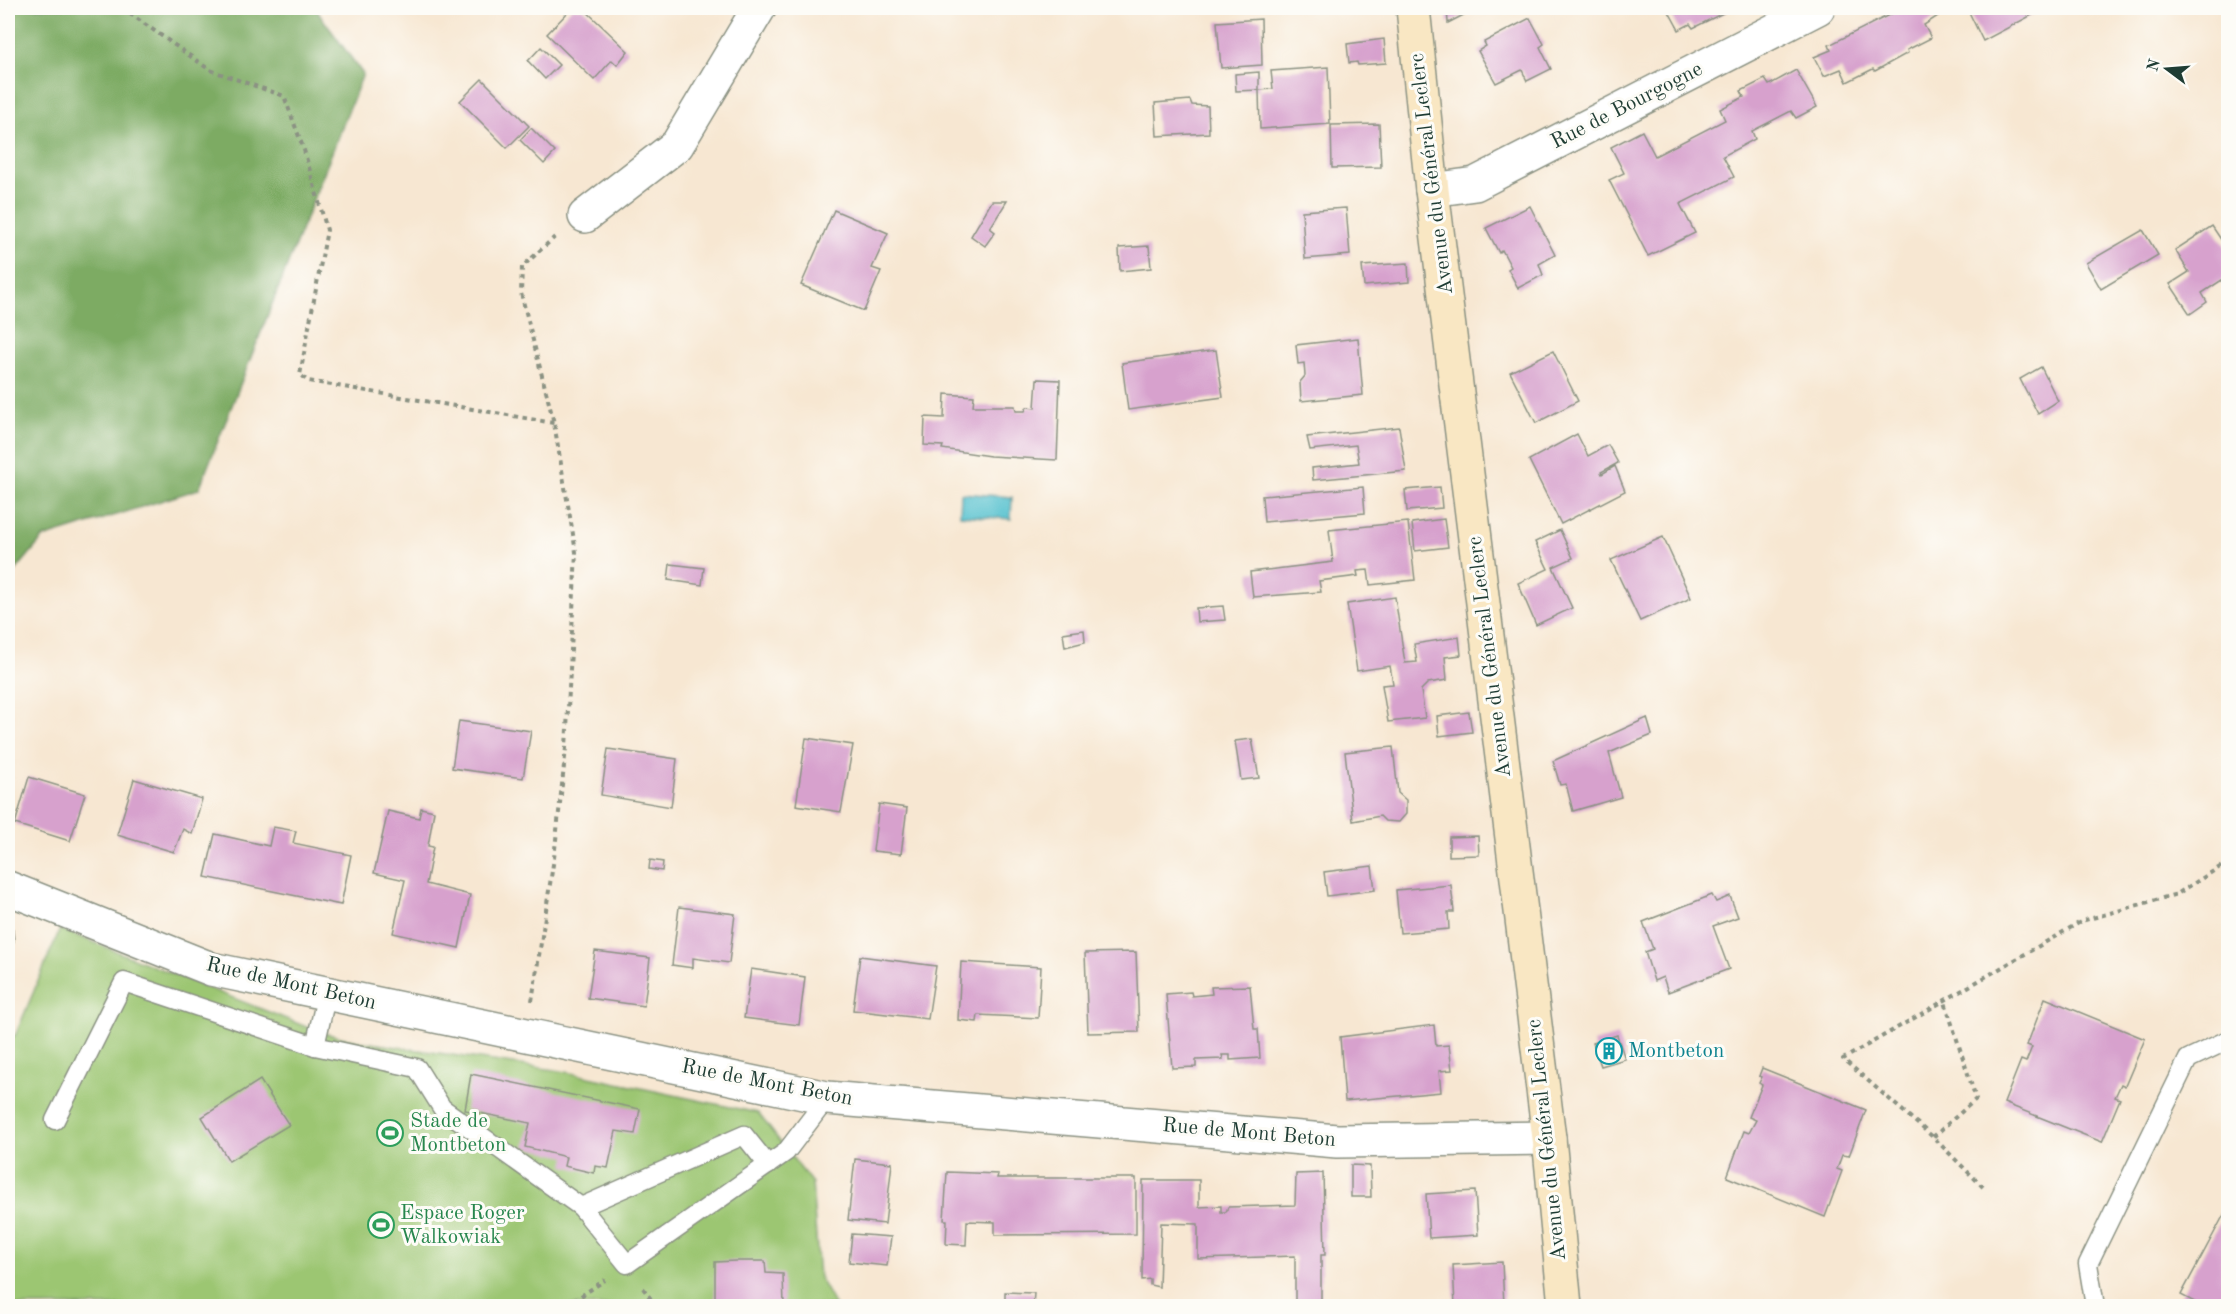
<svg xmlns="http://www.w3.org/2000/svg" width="2236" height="1314" viewBox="0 0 2236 1314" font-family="'Old Standard TT',serif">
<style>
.green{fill:#9cc672;stroke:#5e8253;stroke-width:1.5}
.forest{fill:#7dab64;stroke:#4e744c;stroke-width:1.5}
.water{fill:#55c1cf;stroke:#3a7f82;stroke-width:1.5}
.building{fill:#d7a1cd}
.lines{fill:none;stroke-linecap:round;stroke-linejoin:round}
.service-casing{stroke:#8b9283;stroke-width:21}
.minor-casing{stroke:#8b9283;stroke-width:36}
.secondary-casing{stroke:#8b9283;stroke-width:36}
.path{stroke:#8b9283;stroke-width:4;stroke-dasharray:4.5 4.5;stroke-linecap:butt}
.service{stroke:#fff;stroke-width:18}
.minor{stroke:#fff;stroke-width:33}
.secondary{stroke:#f9e7c3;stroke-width:33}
.labels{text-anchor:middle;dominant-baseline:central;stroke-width:6;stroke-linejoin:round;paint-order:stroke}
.street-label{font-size:21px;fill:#1f3d34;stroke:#fdfcf7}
.culture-label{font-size:21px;fill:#0d838f;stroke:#fdfcf7;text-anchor:start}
.leisure-label{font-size:21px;fill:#27864d;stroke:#fdfcf7;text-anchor:start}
</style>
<rect width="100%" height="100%" fill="#fdfcf7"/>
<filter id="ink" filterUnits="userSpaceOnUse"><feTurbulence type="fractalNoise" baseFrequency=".0167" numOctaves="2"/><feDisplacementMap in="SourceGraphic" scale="12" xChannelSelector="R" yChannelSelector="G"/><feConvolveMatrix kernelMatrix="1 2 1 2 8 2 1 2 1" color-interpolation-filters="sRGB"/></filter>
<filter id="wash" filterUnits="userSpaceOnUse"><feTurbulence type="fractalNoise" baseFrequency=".008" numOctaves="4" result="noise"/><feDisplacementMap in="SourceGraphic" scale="24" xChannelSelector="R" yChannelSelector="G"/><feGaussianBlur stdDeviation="1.35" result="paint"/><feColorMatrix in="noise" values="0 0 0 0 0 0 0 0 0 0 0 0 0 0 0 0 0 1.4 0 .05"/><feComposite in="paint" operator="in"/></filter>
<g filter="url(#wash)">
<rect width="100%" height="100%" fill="#f7e7d2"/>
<path class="green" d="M60,929l259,103 38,9 204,30 197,42 54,70 7,94 16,29h-827v-273l7,3z"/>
<path class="forest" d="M8,8h307l48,66 -164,415 -156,49 -35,42z"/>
<path class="water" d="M961,493l51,4 -1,22 -51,-4z"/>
<g id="blocks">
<g class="building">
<path d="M572,8h11l45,43 -11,14 -5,-5 -18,20 -47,-46z"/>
<path d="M1447,8h30l-29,15z"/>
<path d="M1667,8h66l-40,20 -3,-4 -11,6z"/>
<path d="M1903,8h35l3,6 -17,11 7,13 -24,12 1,3 -33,18 -2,-2 -26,13 -6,-13 -17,7 -10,-19 17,-7 -2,-5z"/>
<path d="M1967,8h63l4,6 -51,27z"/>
<path d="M1530,18l14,26 -4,3 11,22 -24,12 -5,-11 -26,13 -18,-32 8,-5 -2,-4z"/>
<path d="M1261,19l1,46 -41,3 -4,-46z"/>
<path d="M1384,39l2,24 -28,2 -1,-3 -8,1 -2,-19z"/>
<path d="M541,47l18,18 -14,14 -17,-18z"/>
<path d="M1328,67l2,57 -70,5 -1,-39 -23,1 -1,-17 24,-2v18l14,-1 -2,-18z"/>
<path d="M1796,70l21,37 -21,11 -5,-7 -39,20 3,8 -32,17 11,21 -54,27 15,29 -47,23 -39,-76 15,-7 -13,-26 31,-16 13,25 70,-36 -5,-11 24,-12 -3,-6 24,-12 4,6z"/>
<path d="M482,79l47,47 -22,22 -47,-47z"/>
<path d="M1190,100l2,5 16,1 1,27 -52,3 -2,-33z"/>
<path d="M1379,124l2,43 -49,1 -1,-43z"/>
<path d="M531,128l24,24 -11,12 -24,-24z"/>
<path d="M992,201h15l-17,27 5,4 -10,14 -14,-10z"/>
<path d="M1530,206l25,49 -16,9 4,11 -25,13 -10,-19 3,-2 -9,-17 -3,3 -13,-25z"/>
<path d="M1346,208l4,47 -45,4 -3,-48z"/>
<path d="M834,210l54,23 -16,35 9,3 -17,40 -63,-26z"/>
<path d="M2212,226l16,24v26l-26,17 5,9 -17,12 -20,-30 19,-12 -14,-22z"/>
<path d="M2143,230l15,25 -57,34 -15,-26z"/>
<path d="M1149,246l2,22 -31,3 -1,-23z"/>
<path d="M1408,263l1,19 -45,4 -2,-20z"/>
<path d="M1358,338l5,57 -62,6 -1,-19 5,-6 -1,-13 -6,1 -2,-19z"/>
<path d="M1216,350l7,47 -95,13 -6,-47z"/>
<path d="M1553,351l25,50 -42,22 -26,-51z"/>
<path d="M2041,367l17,34 -20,13 -18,-35z"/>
<path d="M1037,379l23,1 -3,80 -67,-4 -48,-7 1,-3 -19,-1 1,-28 19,1 1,-24 29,2 -1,10h42l1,5h9l2,-4 8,1z"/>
<path d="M1399,427l7,44 -93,9 -1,-12 47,-5 -3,-18 -46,5 -3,-13z"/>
<path d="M1577,434l11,22 20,-11 10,18 -17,9 1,2 13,-8 10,25 -64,33 -32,-64z"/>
<path d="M1363,487l2,26 -101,9 -2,-26z"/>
<path d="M1440,487l2,21 -35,3 -2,-21z"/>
<path d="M1444,519l4,28 -33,4 -3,-28z"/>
<path d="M1408,522l7,58 -45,5 -2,-15 -11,1 1,5 -39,5 2,11 -68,5 -3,-25 83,-10 -4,-32z"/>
<path d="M1560,530l13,28 -20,9 19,41 -36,17 -18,-42 30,-14 -13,-27z"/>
<path d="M1663,537l28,61 -51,23 -29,-61z"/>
<path d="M670,564l34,4 -2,17 -34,-5z"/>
<path d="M1395,597l10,66 12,-1 -3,-18 45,-7 2,18 -16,2 2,23 -19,3 -7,7 4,28 -37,4 -6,-37 11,-1 -3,-18 -33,5 -10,-67z"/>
<path d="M1223,606l2,14 -28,2 -1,-14z"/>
<path d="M1084,630l1,12 -20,5 -2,-14z"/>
<path d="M1469,712l3,20 -33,4 -2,-20z"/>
<path d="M1647,718l5,17 -43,18 12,44 -48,14 -7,-27 -6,1 -7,-24z"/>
<path d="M459,721l72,10 -8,47 -71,-10z"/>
<path d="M806,738l47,7 -12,67 -45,-7z"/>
<path d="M1252,739l7,39 -18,2 -6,-39z"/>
<path d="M1393,747l5,46 8,7v14l-7,8 -14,-1 -5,-5 -27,5 -8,-69z"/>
<path d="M608,749l69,10 -6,48 -70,-12z"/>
<path d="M29,777l56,17 -15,47 -55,-17z"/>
<path d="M134,779l68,20 -10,35 -9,-5 -9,23 -57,-17z"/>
<path d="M879,804l28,4 -6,46 -28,-3z"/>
<path d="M421,808l13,3 -6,35 5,1 -7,37 44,11 -11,53 -66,-15 12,-53 -31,-7 14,-62 31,7z"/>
<path d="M273,827l23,4 -3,12 58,12 -10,50 -136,-28 10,-43 54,12z"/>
<path d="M1478,836l1,19 -30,1v-19z"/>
<path d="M650,860l13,2 -1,9 -13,-2z"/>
<path d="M1372,866l3,24 -48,6 -3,-24z"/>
<path d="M1451,885l3,27h-6l1,17 -49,4 -4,-43z"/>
<path d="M1712,895l4,7 14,-6 8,21 -25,9 16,43 -61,23 -5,-15 -9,4 -9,-29 8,-3 -10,-27z"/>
<path d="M679,907l56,7 -6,49 -36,-5v10l-21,-3z"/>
<path d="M8,921l5,9 1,11 -6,19z"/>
<path d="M595,951l55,7 -6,48 -56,-8z"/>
<path d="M1136,952l3,80 -51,1 -3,-80z"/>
<path d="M860,956l76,10 -8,53 -75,-9z"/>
<path d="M961,962l80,5 -3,51 -60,-3 -1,7 -19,-2z"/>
<path d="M751,969l54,8 -6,48 -55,-7z"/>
<path d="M1250,986l4,43h4l2,29 -30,2v-5h-8l1,4 -27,1v7l-24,1 -6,-74 25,-2 1,4 20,-2 -1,-7z"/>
<path d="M2045,998l100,41 -20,47 -4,-2 -6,13 5,2 -18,43 -98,-39 17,-43 5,2 6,-15 -5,-2z"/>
<path d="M1434,1025l2,21 13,-1 3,25 -13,1 2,21 -96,9 -5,-64z"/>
<path d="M1617,1035l8,24 -24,7 -8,-23z"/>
<path d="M1762,1068l104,42 -17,46 -7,-1 -5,14 5,2 -17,46 -98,-40 17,-46 5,2 7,-13 -7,-3 13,-32 -3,-2 3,-6 -3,-1z"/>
<path d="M471,1074l169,35 -5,25 -19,-3 -8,37 -13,-2 -1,7 -30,-7 2,-9 -41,-10 5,-24 -65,-13z"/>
<path d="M260,1080l29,45 -60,36 -27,-44z"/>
<path d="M855,1159l37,4 -7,61 -37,-4z"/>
<path d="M1351,1165l19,1 1,31h-20z"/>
<path d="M947,1172l51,2 -1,4h139v56l-141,1v-13l-28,-1 -1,24 -20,-1 1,-24h-3z"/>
<path d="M1323,1173l2,82h-4v51h-26v-50l-97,3v-35l-37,-1 -2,64 -9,-2v-6l-8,1 1,-100h56v27l22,-1v6h5l2,-5 67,-2 1,-31z"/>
<path d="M1475,1191l3,44 -49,3 -3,-44z"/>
<path d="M2228,1207v99h-26l-21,-11z"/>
<path d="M852,1234l39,3 -4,29 -38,-4z"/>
<path d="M735,1261h30l1,12 17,1 1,32h-69v-44z"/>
<path d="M1502,1262l2,44h-49l-2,-41z"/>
<path d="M1005,1292l29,1 -1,13h-28z"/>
</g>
</g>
</g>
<g filter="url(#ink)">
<use href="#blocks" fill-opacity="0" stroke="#8b9283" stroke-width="1.5"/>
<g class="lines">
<defs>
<g id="service">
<path d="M315,1046l12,-53"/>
<path d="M55,1120l69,-138 191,64 102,22 25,40 139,99 163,-72 24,30"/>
<path d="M581,1207l46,57 159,-112 41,-54"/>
<path d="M2095,1306l-7,-42 100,-205 40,-19"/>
</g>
<g id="minor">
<path d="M1432,190l43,-6 343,-176"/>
<path d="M585,216l92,-71 82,-137"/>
<path d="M8,888l203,81 616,129 510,43 212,-3"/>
</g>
<path id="secondary" d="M1413,8l19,182 117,948 16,168"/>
</defs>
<use href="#service" class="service-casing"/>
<use href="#minor" class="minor-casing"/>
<use href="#secondary" class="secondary-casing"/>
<g class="path">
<path d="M122,8l88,62 74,26 20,54 23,80 -27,145 8,6 246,42"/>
<path d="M532,1001l22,-143 12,-110 10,-196 -22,-129 -33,-130 1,-26 35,-32"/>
<path d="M1933,1137l43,-38 -31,-97"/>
<path d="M1983,1187l-50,-50 -90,-78 239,-138 95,-27 51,-32"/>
<path d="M643,1288l13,18"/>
<path d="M566,1306l39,-26"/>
</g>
<use href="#service" class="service"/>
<use href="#minor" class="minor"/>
<use href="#secondary" class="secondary"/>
</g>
</g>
<defs>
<symbol id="building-ring" viewBox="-11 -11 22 22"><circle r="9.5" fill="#fdfcf7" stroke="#0f9aa8" stroke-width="1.5"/><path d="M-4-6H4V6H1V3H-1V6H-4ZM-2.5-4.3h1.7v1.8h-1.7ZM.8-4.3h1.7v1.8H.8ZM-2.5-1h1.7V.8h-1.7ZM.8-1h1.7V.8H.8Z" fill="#0f9aa8"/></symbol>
<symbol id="stadium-ring" viewBox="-11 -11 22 22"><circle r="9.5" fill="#fdfcf7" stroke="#2e9e5b" stroke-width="1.5"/><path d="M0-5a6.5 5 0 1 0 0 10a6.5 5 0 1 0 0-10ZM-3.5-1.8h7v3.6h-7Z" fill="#2e9e5b"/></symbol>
</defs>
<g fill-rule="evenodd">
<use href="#building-ring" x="1594" y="1036" width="30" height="30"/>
<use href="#stadium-ring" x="375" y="1118" width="30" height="30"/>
<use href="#stadium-ring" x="366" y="1210" width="30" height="30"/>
</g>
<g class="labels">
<g class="street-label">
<text transform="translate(1627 106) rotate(-27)">Rue de Bourgogne</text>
<text transform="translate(1432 174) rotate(-97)">Avenue du Général Leclerc</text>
<text transform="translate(1490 657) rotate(-97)">Avenue du Général Leclerc</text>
<text transform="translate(291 984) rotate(13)">Rue de Mont Beton</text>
<text transform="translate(767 1083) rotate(11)">Rue de Mont Beton</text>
<text transform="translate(1249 1133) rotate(5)">Rue de Mont Beton</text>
<text transform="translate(1547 1140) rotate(-96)">Avenue du Général Leclerc</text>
</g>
<g class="culture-label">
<text x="1628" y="1051">Montbeton</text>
</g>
<g class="leisure-label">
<text x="410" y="1121">Stade de<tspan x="410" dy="24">Montbeton</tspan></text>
<text x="400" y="1213">Espace Roger<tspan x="400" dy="24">Walkowiak</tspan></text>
</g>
</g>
<rect width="2236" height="1314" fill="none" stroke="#fdfcf7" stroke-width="30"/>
<g transform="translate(2167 69) rotate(286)" stroke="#fdfcf7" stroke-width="4.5" paint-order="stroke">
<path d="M0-4.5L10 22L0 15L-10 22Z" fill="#1f3d34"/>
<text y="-9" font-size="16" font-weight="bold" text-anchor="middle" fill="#1f3d34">N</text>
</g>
</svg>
